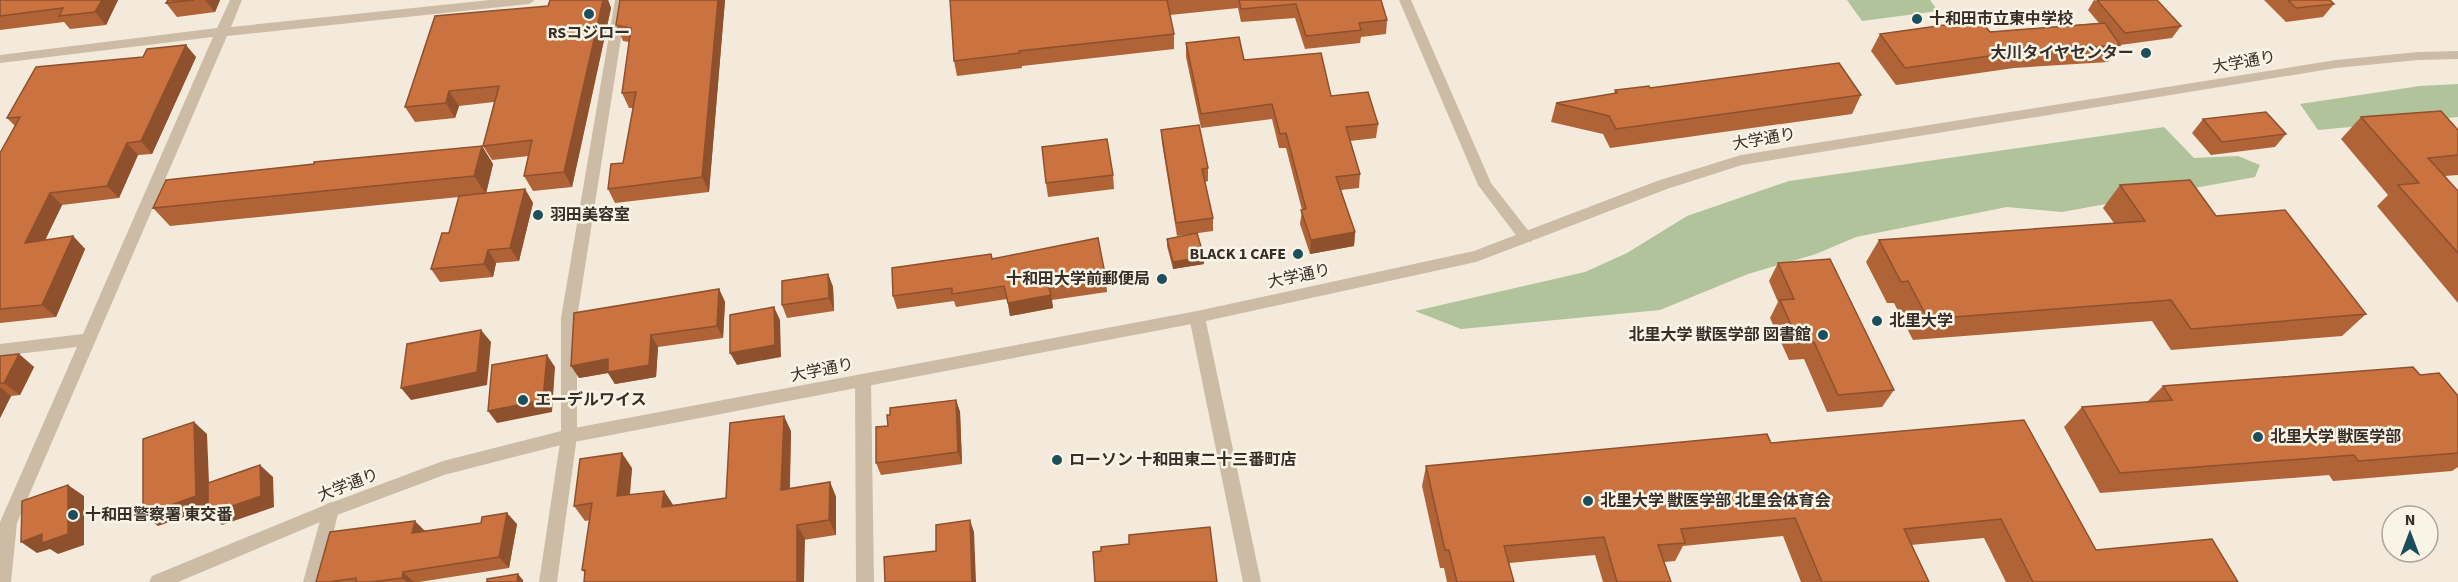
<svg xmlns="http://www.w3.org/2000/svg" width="2458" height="582" viewBox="0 0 2458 582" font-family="'Source Sans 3','Noto Sans JP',sans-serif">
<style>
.green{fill:#b0c39a}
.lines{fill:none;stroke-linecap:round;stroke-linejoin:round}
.minor{fill:#ccbca6;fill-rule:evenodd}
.tertiary{fill:#ccbca6;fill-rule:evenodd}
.wall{fill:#af6337}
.shaded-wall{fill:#8e502d}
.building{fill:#cb7340;stroke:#8e502d;stroke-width:1.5}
.poi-dot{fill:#1b4f5b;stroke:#faf4e7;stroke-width:2}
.labels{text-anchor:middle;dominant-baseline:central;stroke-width:5;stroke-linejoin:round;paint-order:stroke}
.poi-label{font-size:16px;font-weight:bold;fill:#372e27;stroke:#faf4e7;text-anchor:start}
.street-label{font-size:16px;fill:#372e27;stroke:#faf4e7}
</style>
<rect width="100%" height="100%" fill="#f3eadb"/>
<g class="green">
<path d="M1847,0h83l8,11 -76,10z"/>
<path d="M2458,84v33l-140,13 -18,-26 120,-18z"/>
<path d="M2164,127l30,31 44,-2 22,9 -5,12 -193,35 -55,-5 -151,30 -40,17 -68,20 -88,36 -199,19 -46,-18 170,-39 42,-19 60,-37 102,-35z"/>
</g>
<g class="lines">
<g class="minor">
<path d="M230,0h12l-11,27 259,-27h45l-6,4 -302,32 -210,487 -6,59h-11v-60l77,-175 -77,9v-12l83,-10 130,-297 -213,26v-8l217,-27z"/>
<path d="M615,0h12l-50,318v118l-20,146h-18l22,-146v-118z"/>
<path d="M1399,0h12l80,183 40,51 2,4 -2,4h-10l-43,-57z"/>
<path d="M1197,311l5,2 3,4 56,265h-18l-54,-265 3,-4z"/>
<path d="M863,374l6,2 2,5 3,201h-18l-1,-201 2,-5z"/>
<path d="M331,502l6,3 2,5 -18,72h-18l20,-72 2,-5z"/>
</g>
<path class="tertiary" d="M2458,51v8l-40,1 -82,8 -594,97 -75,24 -191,73 -279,61 -628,120 -125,32 -107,40 -159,67h-29l3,-6 173,-71 118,-44 126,-32 628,-118 277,-60 183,-70 84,-26 595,-95 82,-8z"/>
</g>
<g class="wall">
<path d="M0,0h118l-12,25 -36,4 -6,-7 -64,8z"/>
<path d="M168,0h52l-5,12 -38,5 -11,-14z"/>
<path d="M550,0h58l3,8 -39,179 -39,4 -9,-15 5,-20 -37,4 -9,-14 11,-44 -35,4 -4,12 -40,4 -10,-15 143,-101z"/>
<path d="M725,0l-16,192 -94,11 -7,-14 15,-26 10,-55h-4l-7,-15 7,-51 -6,-1 -7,-16z"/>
<path d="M950,0h431l6,20 -1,14 -25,3 -1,6 -55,6 -10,-31 -54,4 -3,-14 -68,7 4,19v15l-152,17v2l-65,8 -3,-15z"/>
<path d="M2094,0l87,26 -9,12 -52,7 -12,17 -94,6 -118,17 -25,-34 9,-17 110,-2 109,-9 -11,-13z"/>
<path d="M2264,0h66l4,4 -11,13 -37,5z"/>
<path d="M1186,43l58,17 87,36 47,28 -2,14 -26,3 10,33 -1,14 -18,2 14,42 -1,14 -44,8 -10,-30 2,-14 -16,-62h-7l-7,-29 -71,9 -15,-71z"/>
<path d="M143,57h53l-44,97 -14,1 -19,43 -57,7 -17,35 28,-4 12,13 -29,68 -56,6v-170l15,-27 -8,-8z"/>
<path d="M1650,88l211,7 -9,19 -242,34 -7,-14 -52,-12 5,-19 58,-9 1,-4z"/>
<path d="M2361,117l97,13v45l-13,1 13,15v112l-81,-97 11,-11 -47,-56z"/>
<path d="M2203,119l83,15 -11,13 -64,8 -19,-22z"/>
<path d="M1161,130l47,38v13l-3,1 8,36v13l-36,5 -15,-93z"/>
<path d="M482,146l11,18 -7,29 39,-4 8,14 -14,58 -23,2 -3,14 -53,5 -9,-13 18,-36 10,-36 -289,29 -17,-18z"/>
<path d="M1113,175l1,14 -66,8 -2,-14z"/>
<path d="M2120,185l96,31 150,98 -24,22 -171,14 -19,-29 -239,19 -19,-37h-7l-21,-41 13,-22 235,-17 -11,-15z"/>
<path d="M1167,239l37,25 -31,5 -6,-23z"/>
<path d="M992,259l114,20 1,13 -55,8 1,8 -43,8 -3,-17 -51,8 -2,-6 -57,8 -4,-13z"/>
<path d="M1778,263l116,127 -12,17 -55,5 -23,-53 -15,1 -19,-42 8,-16 -9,-21z"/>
<path d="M828,274l5,13 1,24 -47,7 -5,-13z"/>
<path d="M719,289l6,13 -2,36 -65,9 -2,30 -41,7 -7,-11 -29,5z"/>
<path d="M19,354l15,13 -14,28 -9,1 -11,22v-62z"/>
<path d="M2420,375l38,21v71l-6,4 -119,10 -4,-6 -229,18 -36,-66 18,-20 65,-5 16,-16z"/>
<path d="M956,400l4,12 2,52 -81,11 -5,-12 12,-37z"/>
<path d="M791,431l-1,57 40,-6 6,15v38l-251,38 -3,-3 8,-50 -5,1 -11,-15 58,-38 -2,27 34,-4 9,14 53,-7z"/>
<path d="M1771,443l325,107 142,32h-232l-22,-44 -73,7 18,37h-128l-18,-46 -100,10 -8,15 -11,1 7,20h-68l-8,-27 -86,8 5,19h-67l-3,-14h-4l-18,-82 4,-20z"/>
<path d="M517,524l-8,44 -90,14h-103l109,-51z"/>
</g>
<g class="shaded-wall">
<path d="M102,0h16l-12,25 -11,-13z"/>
<path d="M205,0h15l-5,12z"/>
<path d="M603,0h5l3,8 -39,179 -8,-15z"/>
<path d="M718,0h7l-16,192 -7,-15z"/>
<path d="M186,45l10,12 -44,97 -11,-13z"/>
<path d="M449,91l10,15 -4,12 -9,-15z"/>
<path d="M127,143l11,12 -19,43 -12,-12z"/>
<path d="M482,146l11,18 -7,30 -12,-18z"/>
<path d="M525,189l8,14 -14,58 -9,-13z"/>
<path d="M50,193l12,12 -24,50 -13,-12z"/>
<path d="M1355,232l-1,14 -44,8 1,-14z"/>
<path d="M73,236l12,13 -29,68 -14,-12z"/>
<path d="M488,250l8,13 -3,14 -9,-13z"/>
<path d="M1204,257v7l-31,5v-7z"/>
<path d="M828,274l5,13 1,24 -5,-13z"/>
<path d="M719,289l6,13 -2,36 -6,-12z"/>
<path d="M1051,295l2,13 -43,8 -2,-13z"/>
<path d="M774,307l6,13 1,37 -44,8 -7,-12z"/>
<path d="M481,330l10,12 -4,43 -76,15 -10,-12z"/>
<path d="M651,335l7,12 -2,30 -41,7 -7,-11 -29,5 -8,-12z"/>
<path d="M19,354l15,13 -14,28 -16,-12z"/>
<path d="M547,355l8,12 -3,45 -55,11 -9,-12z"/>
<path d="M0,387l11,9 -11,22z"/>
<path d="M956,400l4,12 2,52 -4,-12z"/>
<path d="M784,416l7,15 -2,73 -8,-14z"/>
<path d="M194,422l13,12 3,74 -52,18 -15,-11z"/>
<path d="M622,453l10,15 -4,43 -11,-15z"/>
<path d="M260,465l13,12 1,30 -52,18 -14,-11z"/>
<path d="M830,482l6,15v38l-7,-15z"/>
<path d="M68,485l16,11v49l-26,9 -8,-5 -13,4 -16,-11 21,-8z"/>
<path d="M664,491l9,14 -11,2z"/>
<path d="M507,513l10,11 -8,44 -10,-11z"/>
<path d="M970,520l4,12 2,50h-4z"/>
<path d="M415,521l11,11 -14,1z"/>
<path d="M797,525l8,14 -1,43h-7z"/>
<path d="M403,572l11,10h-7l-5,-4z"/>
<path d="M518,574l5,6v2h-6z"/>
</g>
<g class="building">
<path d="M0,0h102l-7,12 -36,4 4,-8 -63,8z"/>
<path d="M168,0h26l-28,3z"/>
<path d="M550,0h53l-39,172 -40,4 8,-36 -49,6 16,-60 -50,5 -3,12 -41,4 30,-91 113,-10z"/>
<path d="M620,0h98l-16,177 -94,12 3,-25 12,-1 13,-71 -14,1 9,-65 -15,-3z"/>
<path d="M950,0h217l7,34 -155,17 1,2 -66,8z"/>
<path d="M1239,0h142l6,20 -28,3 2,7 -55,6 -10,-32 -55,5z"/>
<path d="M2097,0h60l24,26 -56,7z"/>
<path d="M2288,0h42l4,4 -38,4z"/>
<path d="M1980,20l10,12 115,-9 15,22 -96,6 -119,17 -25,-34z"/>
<path d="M1239,37l5,23 77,-7 10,43 37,-4 10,32 -32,3 14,47 -24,3 19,55 -44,8 -10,-30 5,-1 -20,-76 -6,1 -8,-30 -71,10 -15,-71z"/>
<path d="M186,45l-45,96 -14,2 -20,43 -57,7 -25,50 48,-7 -31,69 -42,4v-156l20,-36 -13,1 29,-51 107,-10 4,-8z"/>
<path d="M1839,63l22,32 -245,34 -7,-13 -53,-13 61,-10 -2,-3 34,-4 1,2z"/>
<path d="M2441,111l17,19v25l-30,3 30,33v62l-60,-68 21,-2 -58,-66z"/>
<path d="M2266,112l20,22 -64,8 -19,-23z"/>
<path d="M1199,125l9,43 -6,1 11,49 -37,5 -15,-93z"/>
<path d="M1107,139l6,36 -67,8 -4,-36z"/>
<path d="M482,146l-8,30 -321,32 13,-28 148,-16v-2z"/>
<path d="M2190,180l26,36 69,-6 81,104 -175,15 -20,-29 -243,19 -20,-38 -7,1 -22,-42 266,-19 -25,-36z"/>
<path d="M525,189l-15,59 -22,2 -4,14 -53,5 11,-36h7l10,-37z"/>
<path d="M1197,233l7,24 -31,5 -6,-23z"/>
<path d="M1098,238l8,41 -57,9 2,7 -43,8 -4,-17 -52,8v-6l-59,8 -1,-28 99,-14 1,5z"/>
<path d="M1830,259l64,131 -56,5 -24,-53 -15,1 -19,-43 14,-1 -16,-36z"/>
<path d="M828,274l1,24 -47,7v-24z"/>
<path d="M719,289l-2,37 -66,9 -2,30 -41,7v-13l-37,7 3,-53z"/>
<path d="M774,307l1,38 -45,8v-38z"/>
<path d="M481,330l-4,42 -76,16 6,-44z"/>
<path d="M19,354l-15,29h-4v-27z"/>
<path d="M547,355l-4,45 -55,11 4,-46z"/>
<path d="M2413,367l7,8 19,-2 19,23v57l-100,8 -4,-6 -234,18 -38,-66 90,-7 -9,-14z"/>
<path d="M956,400l2,52 -82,11v-36l12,-1 -1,-11h3v-7z"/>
<path d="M784,416l-3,74 49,-8 -1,38 -32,5v57h-213l1,-12h-3l10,-67 -18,3 6,-47 42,-6 -5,43 47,-5 -2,16 64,-9 4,-75z"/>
<path d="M2024,420l72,130 116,-11 26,43h-205l-32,-63 -97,10 25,53h-107l-27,-64 -114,11 4,14 -27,2 13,37h-54l-13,-45 -100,9 10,36h-57l-8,-32h-4l-19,-84 341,-32 4,9z"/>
<path d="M194,422l2,74 -53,19v-76z"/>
<path d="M260,465l1,31 -53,18v-31z"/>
<path d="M68,485v49l-26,9v-9l-21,8 1,-41z"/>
<path d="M507,513l-8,44 -96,15 -1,6 -31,4h-15v-4l-27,4h-13l14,-50 85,-11 -3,12 69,-10 1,-6z"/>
<path d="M970,520l2,62h-87l-1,-25 52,-6v-26z"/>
<path d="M1210,527l7,55h-122l-2,-30 8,-1v-4l28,-3v-9z"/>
<path d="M518,574l-1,8h-30v-3z"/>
</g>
<g class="poi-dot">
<circle cx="589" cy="14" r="6"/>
<circle cx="1917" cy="19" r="6"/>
<circle cx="2146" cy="53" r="6"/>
<circle cx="538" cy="215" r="6"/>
<circle cx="1298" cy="254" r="6"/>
<circle cx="1162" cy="279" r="6"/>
<circle cx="1877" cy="321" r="6"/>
<circle cx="1823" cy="335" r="6"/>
<circle cx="523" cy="400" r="6"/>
<circle cx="2258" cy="437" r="6"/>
<circle cx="1057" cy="460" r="6"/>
<circle cx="1588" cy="501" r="6"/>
<circle cx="73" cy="515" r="6"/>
</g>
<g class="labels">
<g class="poi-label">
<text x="1929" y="19">十和田市立東中学校</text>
<text x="589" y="33" text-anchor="middle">RSコジロー</text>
<text x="2134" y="53" text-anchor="end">大川タイヤセンター</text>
<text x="550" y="215">羽田美容室</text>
<text x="1286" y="254" text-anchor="end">BLACK 1 CAFE</text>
<text x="1150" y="279" text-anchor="end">十和田大学前郵便局</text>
<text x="1889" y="321">北里大学</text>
<text x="1811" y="335" text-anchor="end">北里大学 獣医学部 図書館</text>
<text x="535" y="400">エーデルワイス</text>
<text x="2270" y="437">北里大学 獣医学部</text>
<text x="1069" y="460">ローソン 十和田東二十三番町店</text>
<text x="1600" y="501">北里大学 獣医学部 北里会体育会</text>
<text x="85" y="515">十和田警察署 東交番</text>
</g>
<g class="street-label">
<text transform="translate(2244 62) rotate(-10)">大学通り</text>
<text transform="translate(1764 139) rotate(-10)">大学通り</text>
<text transform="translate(1299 276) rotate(-12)">大学通り</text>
<text transform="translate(822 370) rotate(-11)">大学通り</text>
<text transform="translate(348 485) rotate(-21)">大学通り</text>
</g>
</g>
<g transform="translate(2410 534)"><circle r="28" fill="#faf4e7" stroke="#aca59a" stroke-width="1.5"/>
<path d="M0-4.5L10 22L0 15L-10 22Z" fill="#1b4f5b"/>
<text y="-9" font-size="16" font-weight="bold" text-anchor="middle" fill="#372e27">N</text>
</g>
</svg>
